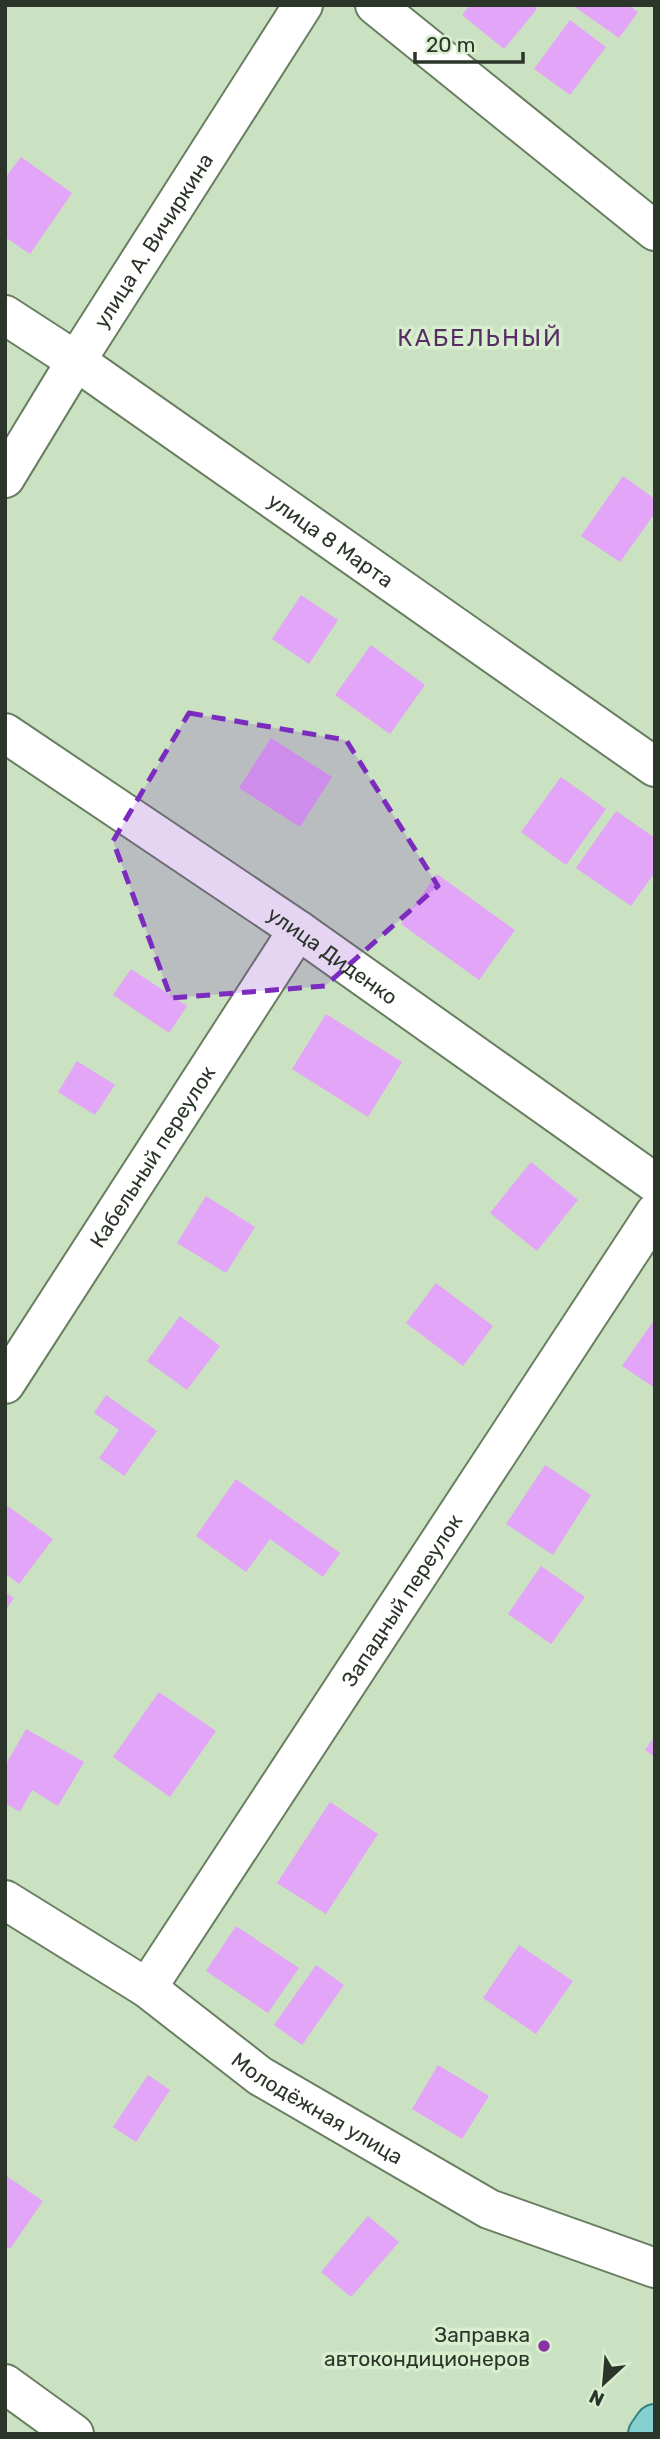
<svg xmlns="http://www.w3.org/2000/svg" width="660" height="2439" viewBox="0 0 660 2439" font-family="Rubik,sans-serif">
<style>
.building{fill:#e3a5f7}
.lines{fill:none;stroke-linecap:round;stroke-linejoin:round}
.minor-casing{stroke:#697e61;stroke-width:42}
.major-casing{stroke:#318482;stroke-width:42}
.minor{stroke:#fff;stroke-width:38}
.major{stroke:#85cfd1;stroke-width:38}
.marked{fill:#7b2cbf;fill-opacity:0.2;stroke:#7b2cbf;stroke-width:5;stroke-dasharray:14 9;stroke-linejoin:round}
.poi-dot{fill:#8833a1;stroke:#d7efce;stroke-width:2.5}
.labels{text-anchor:middle;dominant-baseline:central;stroke-width:7;stroke-linejoin:round;paint-order:stroke}
.street-label{font-size:21px;fill:#2c3529;stroke:#d7efce}
.poi-label{font-size:21px;fill:#2c3529;stroke:#d7efce;text-anchor:end}
.quarter-label{font-size:24px;letter-spacing:2px;fill:#572e64;stroke:#d7efce}
</style>
<rect width="100%" height="100%" fill="#cae2c1"/>
<g class="building">
<path d="M470,5h62l5,4 -33,40 -42,-34z"/>
<path d="M572,5h56l10,7 -19,26z"/>
<path d="M570,20l36,27 -36,48 -36,-26z"/>
<path d="M21,157l51,36 -42,61 -25,-17v-59z"/>
<path d="M623,476l32,23v14l-35,49 -39,-26z"/>
<path d="M301,595l37,25 -29,44 -37,-25z"/>
<path d="M371,645l54,40 -35,49 -55,-39z"/>
<path d="M271,738l61,39 -32,50 -61,-39z"/>
<path d="M561,777l45,32 -40,56 -45,-33z"/>
<path d="M616,811l39,27v34l-24,34 -55,-38z"/>
<path d="M437,874l78,56 -36,50 -78,-56z"/>
<path d="M131,969l56,37 -18,27 -56,-38z"/>
<path d="M326,1014l76,48 -34,55 -76,-48z"/>
<path d="M77,1061l38,24 -20,30 -37,-23z"/>
<path d="M531,1162l47,38 -41,51 -47,-38z"/>
<path d="M206,1196l49,31 -29,46 -49,-30z"/>
<path d="M436,1283l57,43 -30,40 -57,-43z"/>
<path d="M180,1316l40,30 -33,44 -40,-29z"/>
<path d="M655,1319v69l-33,-22z"/>
<path d="M106,1395l51,36 -33,45 -25,-18 20,-28 -25,-17z"/>
<path d="M545,1465l46,30 -38,60 -47,-31z"/>
<path d="M236,1479l104,74 -17,24 -53,-38 -24,33 -50,-36z"/>
<path d="M5,1504l48,35 -34,45 -14,-11z"/>
<path d="M541,1566l44,31 -34,47 -43,-30z"/>
<path d="M5,1592l9,6 -9,13z"/>
<path d="M159,1692l57,39 -46,66 -57,-40z"/>
<path d="M26,1729l58,33 -26,44 -26,-16 -12,22 -15,-9v-37z"/>
<path d="M655,1736v21l-10,-7z"/>
<path d="M330,1802l48,32 -52,80 -49,-31z"/>
<path d="M236,1926l63,42 -31,45 -62,-42z"/>
<path d="M519,1945l54,36 -37,53 -53,-36z"/>
<path d="M316,1965l28,20 -42,60 -28,-20z"/>
<path d="M438,2065l51,31 -27,43 -50,-30z"/>
<path d="M148,2075l22,15 -34,52 -23,-15z"/>
<path d="M5,2175l38,26 -33,48 -5,-3z"/>
<path d="M368,2216l31,26 -48,55 -30,-25z"/>
</g>
<g class="lines">
<defs>
<g id="minor">
<path d="M375,5l280,226"/>
<path id="s1" d="M5,315l71,46 579,406"/>
<path id="s2" d="M5,478l71,-117 227,-356"/>
<path id="s3" d="M5,733l293,197 357,253"/>
<path id="s4" d="M5,1384l293,-454"/>
<path id="s5" d="M5,1900l142,88 113,88 229,133 166,59"/>
<path id="s6" d="M147,1988l508,-775"/>
<path d="M5,2384l69,50"/>
</g>
<path id="major" d="M648,2434l7,-10"/>
</defs>
<use href="#minor" class="minor-casing"/>
<use href="#major" class="major-casing"/>
<use href="#minor" class="minor"/>
<use href="#major" class="major"/>
</g>
<path class="marked" d="M189,713l157,27 92,146 -113,100 -154,12 -58,-157z"/>
<circle class="poi-dot" cx="544" cy="2346" r="7"/>
<g class="labels">
<g class="street-label">
<text stroke="none"><textPath href="#s2" startOffset="280">улица А. Вичиркина</textPath></text>
<text stroke="none"><textPath href="#s1" startOffset="396">улица 8 Марта</textPath></text>
<text stroke="none"><textPath href="#s3" startOffset="396">улица Диденко</textPath></text>
<text stroke="none"><textPath href="#s4" startOffset="271">Кабельный переулок</textPath></text>
<text stroke="none"><textPath href="#s6" startOffset="464">Западный переулок</textPath></text>
<text stroke="none"><textPath href="#s5" startOffset="376">Молодёжная улица</textPath></text>
</g>
<g class="poi-label">
<text x="530" y="2334">Заправка<tspan x="530" dy="24">автокондиционеров</tspan></text>
</g>
<g class="quarter-label">
<text x="480" y="338">КАБЕЛЬНЫЙ</text>
</g>
</g>
<rect width="660" height="2439" fill="none" stroke="#2c3529" stroke-width="14"/>
<g transform="translate(604 2383) rotate(206)" stroke="#d7efce" stroke-width="5" paint-order="stroke">
<path d="M0-5L12 26L0 18L-12 26Z" fill="#2c3529"/>
<text y="-10" font-size="19" font-weight="bold" text-anchor="middle" fill="#2c3529">N</text>
</g>
<path d="M415 52v10h108v-10" fill="none" stroke="#2c3529" stroke-width="3.5"/>
<text x="426" y="52" font-size="21" fill="#2c3529" stroke="#d7efce" stroke-width="5" paint-order="stroke">20 m</text>
</svg>
